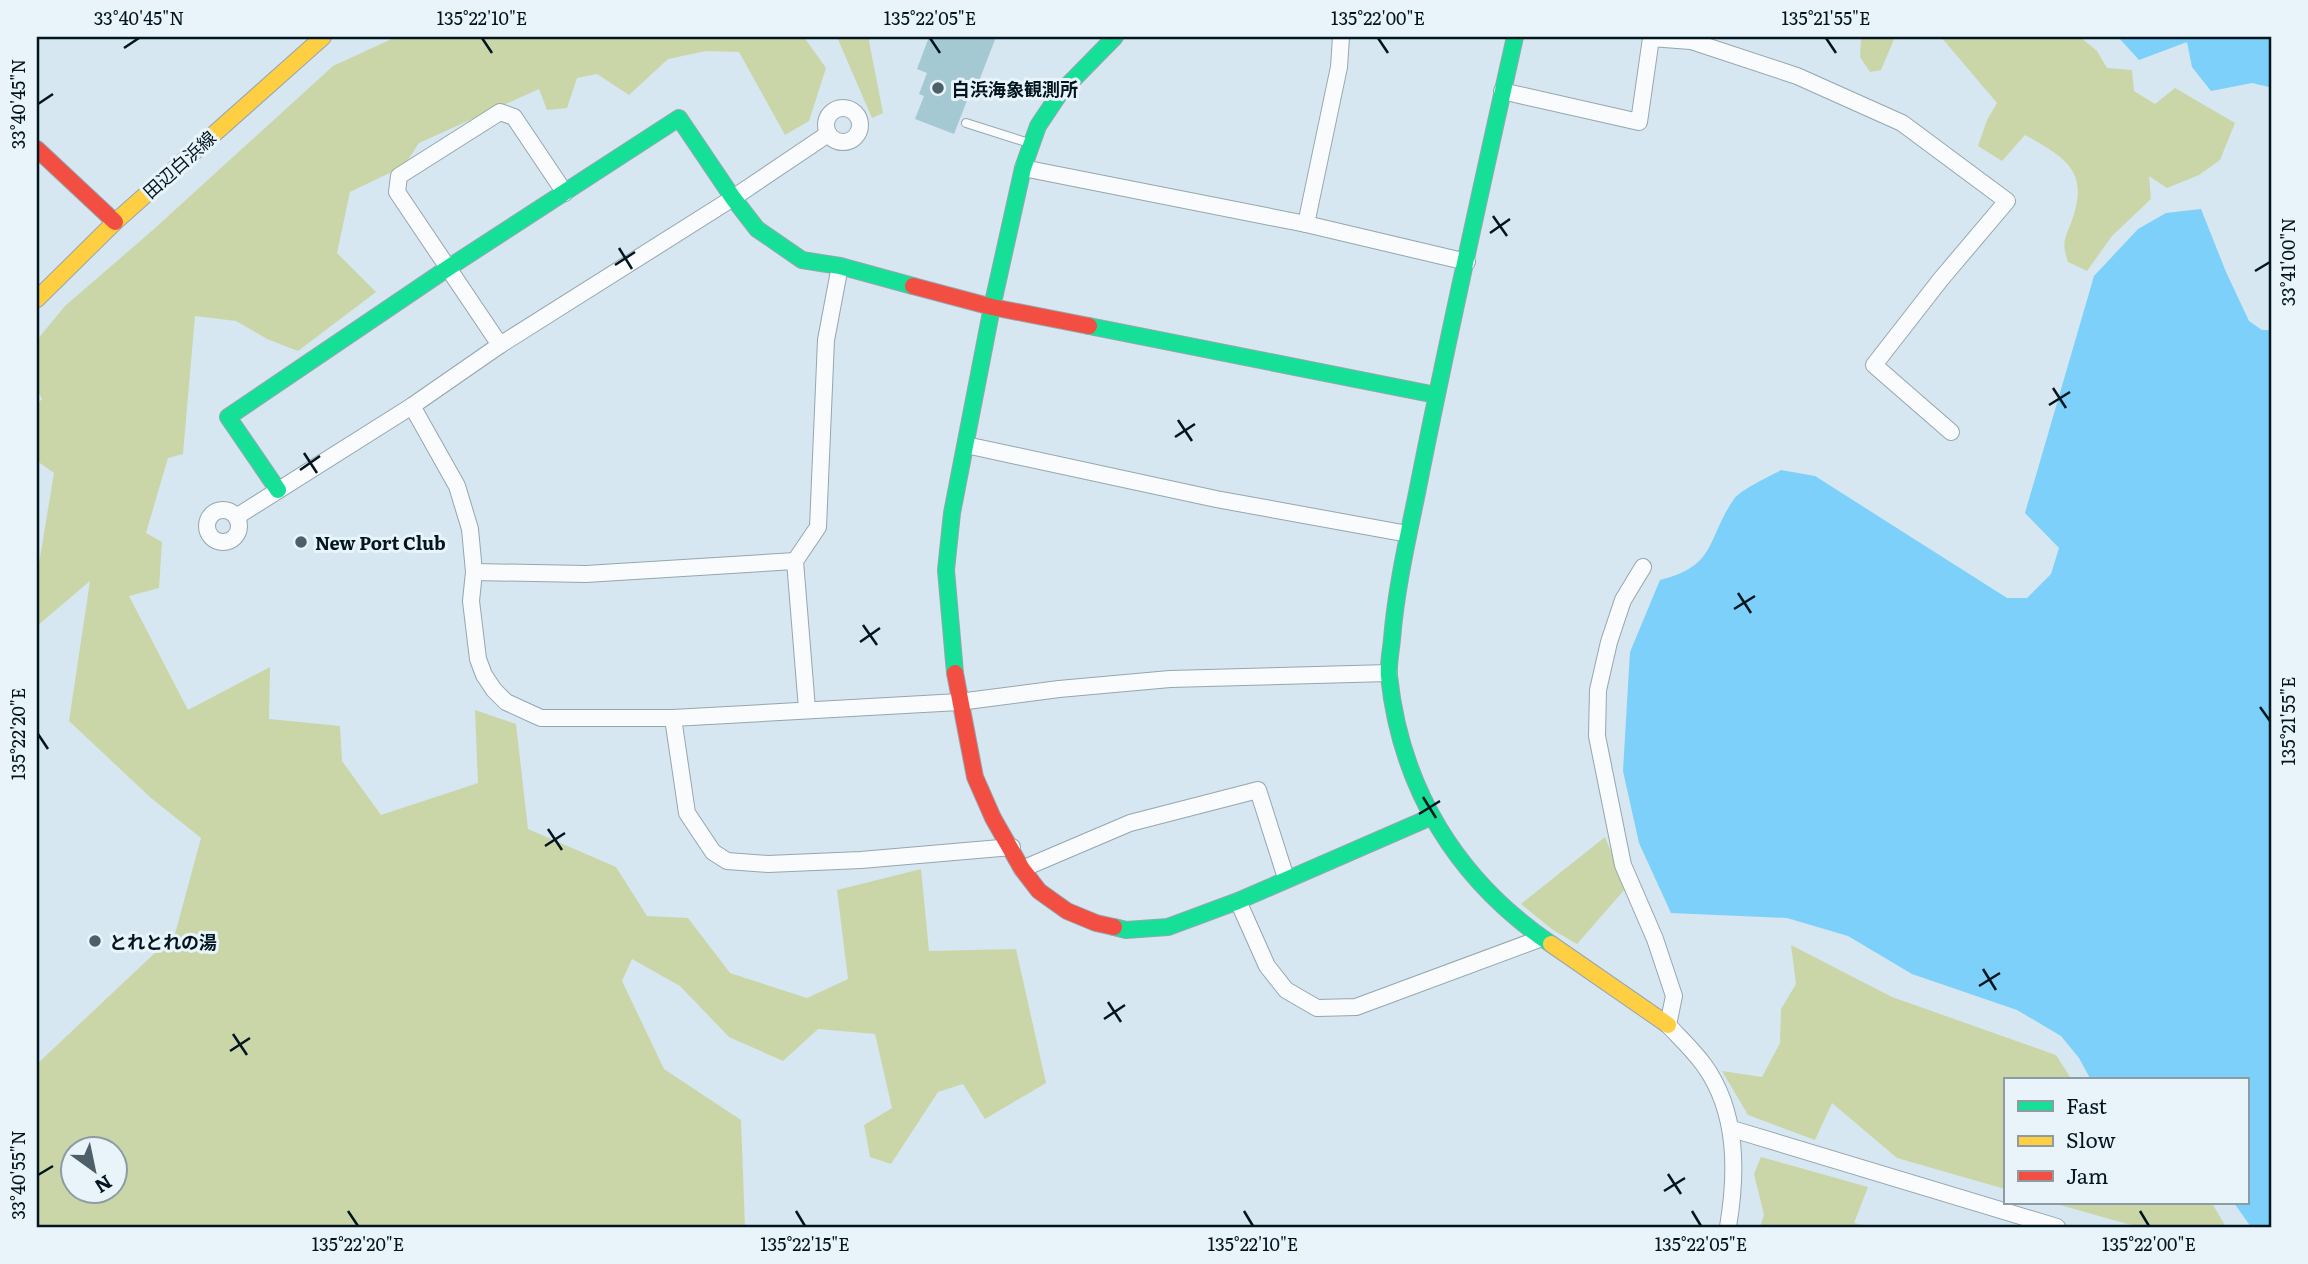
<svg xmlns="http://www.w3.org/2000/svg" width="2308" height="1264" viewBox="0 0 2308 1264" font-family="Literata,'Noto Sans JP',serif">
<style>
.green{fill:#cad6a8;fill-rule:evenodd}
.water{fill:#7cd0f9}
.building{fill:#a4c9d3}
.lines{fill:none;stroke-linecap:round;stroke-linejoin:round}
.lane-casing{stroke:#95a6af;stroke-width:10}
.street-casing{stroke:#95a6af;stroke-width:18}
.fast-casing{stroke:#95a6af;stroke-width:18}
.slow-casing{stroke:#95a6af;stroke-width:18}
.jam-casing{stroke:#95a6af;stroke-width:18}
.lane{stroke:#f9fbfd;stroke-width:8}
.street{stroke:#f9fbfd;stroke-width:16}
.fast{stroke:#16e098;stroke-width:16}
.slow{stroke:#ffcf43;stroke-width:16}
.jam{stroke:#f24e42;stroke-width:16}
.ticks{fill:none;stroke:#031620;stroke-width:2.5}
.poi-dot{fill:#4d5f69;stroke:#e9f4fa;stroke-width:2.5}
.labels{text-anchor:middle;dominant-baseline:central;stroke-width:6;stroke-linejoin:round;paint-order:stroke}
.poi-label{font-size:18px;font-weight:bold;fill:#031620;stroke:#e9f4fa;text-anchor:start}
.street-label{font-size:18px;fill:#031620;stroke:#e9f4fa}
.neatline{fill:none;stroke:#031620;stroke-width:2.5}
.ticks-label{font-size:18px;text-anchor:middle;fill:#031620}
</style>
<rect width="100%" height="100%" fill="#d6e7f1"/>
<g class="green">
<path d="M396,37h408l22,31 -17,53 -24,14 -46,-83 -33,-1 -38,8 -39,36 -32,-21 -20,4 -10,30 -20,2 -8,-21 -120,54 -15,23 -54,26 -13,61 39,39 -78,59 -31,-12 -31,-18 -41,-5 -12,138 -15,4 -22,75 16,9 -3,46 -30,8 59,114 82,-43 -1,52 71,7 2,35 39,54 97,-32 -3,-73 41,14 12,105 88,38 31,49 41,2 42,55 77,25 41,-19 -11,-89 84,-21 8,82 87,-2 30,134 -61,36 -22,-35 -25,8 -47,72 -21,-7 -6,-32 28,-17 -17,-74 -57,-5 -35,32 -54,-24 -49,-51 -48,-27 -10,22 42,88 77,51 4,107h-708v-163l138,-130 26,-96 -50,-40 -82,-77 21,-140 -53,45v-51l17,-102 -17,-12v-57l5,-5 -5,-9v-50l28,-34 89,-77 179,-163zM74,1148h42v42h-42z"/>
<path d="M837,37h33l-1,4 14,72 -11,5z"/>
<path d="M1861,37h34l-14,33 -11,2 -10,-15z"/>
<path d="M1941,37h139l17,14 10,17 25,2 2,21 21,13 20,-16 60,35 -15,37 -21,15 -32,13 -18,-12 2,23 -39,37 -25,35 -19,-9c-7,-21 -3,-22 4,-42 18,-50 -8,-63 -47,-85l-23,26 -24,-15 9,-26 10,-17z"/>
<path d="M1605,837l21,51 -49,56 -24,-14 -32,-26z"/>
<path d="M1791,945l101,52 164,58 16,25h-67v109l-108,-31 -65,-55 -17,37 -67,-25 -26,-44 40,6 18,-34 1,-34 15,-25z"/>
<path d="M1761,1157l107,30 -14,36 17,4h-111l4,-12 -10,-41z"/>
<path d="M2053,1203h159l14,24h-88z"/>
</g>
<g class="water">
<path d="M2108,37h163v53l-2,-3 -17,-4 -41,8 -19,-24 -5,-25 -48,18 -19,-21z"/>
<path d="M2201,209l25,63 23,49 13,9h9v897h-20l-17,-24h13v-123h-156l-12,-22 -18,-22 -44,-26 -105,-36 -64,-38 -61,-18 -116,-5 -32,-70 -16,-72 7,-119 30,-72c57,-14 46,-40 74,-81 8,-10 35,-22 47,-29l34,6 192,122h20l24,-24 8,-26 -34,-35 69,-237 44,-47 28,-16z"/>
</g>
<path class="building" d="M929,37h67l-17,44 -4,-1 -21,54 -39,-15 9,-23 -5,-2 8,-21 -10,-4z"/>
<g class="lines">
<defs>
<path id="lane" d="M966,123l63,20"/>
<g id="street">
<path d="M1502,91l137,31 12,-84 40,3 106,35 105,47 105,78 -66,78 -67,86 77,67"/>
<circle cx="843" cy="125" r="17"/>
<path d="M1023,168l283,56 161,38"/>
<path d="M1306,224l33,-157 2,-30"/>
<path d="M500,345l-103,-153 2,-16 101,-64 14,5 51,76"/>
<path d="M412,406l45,80 13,43 4,43 -3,29 7,58 6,16 10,15 12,12 35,16h132l286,-16 100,-13 111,-10 219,-6"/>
<path d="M966,445l250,54 192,35"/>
<circle cx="223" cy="526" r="16"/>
<path d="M236,517l176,-111 88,-61 233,-147 95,-64"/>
<path d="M1643,567l-20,33 -14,42 -11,48 -1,46 26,129 32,74 19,57 -6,29c12,13 26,26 36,40 34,47 33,108 24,162"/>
<path d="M474,572l112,2 209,-13"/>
<path d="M807,709l-12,-148 23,-34 8,-187 14,-74"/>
<path d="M673,718l14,95 26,39 14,9 41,3 93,-4 151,-13"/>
<path d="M1022,869l108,-46 128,-33 28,88"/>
<path d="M1238,901l29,65 19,24 31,18 39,-1 186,-69"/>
<path d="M1732,1129l325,98"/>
</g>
<g id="fast">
<path d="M1515,37c-34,152 -68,303 -98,456 -10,48 -21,97 -25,146 -1,12 -4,25 -3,37 12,113 68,204 162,268"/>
<path d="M1089,326l347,69"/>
<path d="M278,490l-50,-73 220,-149 231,-150 54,80 24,31 45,31 38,6 73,20"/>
<path d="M955,673l-9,-103 6,-57 40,-206 31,-139 15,-42 22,-33 55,-56"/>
<path d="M1114,927l12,3 42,-3 70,-26 193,-84"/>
</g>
<g id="slow">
<path d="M37,299l78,-77 208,-185"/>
<path d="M1551,944l117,81"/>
</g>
<g id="jam">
<path d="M37,149l78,73"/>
<path d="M913,286l79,21 97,19"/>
<path d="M955,673l20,104 18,41 29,51 17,22 28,20 29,12 18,4"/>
</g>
</defs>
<use href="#lane" class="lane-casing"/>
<use href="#street" class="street-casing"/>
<use href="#fast" class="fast-casing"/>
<use href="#slow" class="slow-casing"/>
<use href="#jam" class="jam-casing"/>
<use href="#lane" class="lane"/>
<use href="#street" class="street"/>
<use href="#fast" class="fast"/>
<use href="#slow" class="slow"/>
<use href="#jam" class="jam"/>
</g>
<path class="ticks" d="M482,38l10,15M930,38l10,15M1378,38l10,15M1826,38l10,15M124,48l15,-10M38,104l15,-10M1493,216l14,20M1490,233l20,-14M619,248l13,21M615,265l20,-13M2255,271l15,-9M2053,388l13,20M2049,405l21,-13M1178,420l14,21M1175,437l20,-13M304,453l13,20M300,470l20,-14M1738,593l13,20M1734,609l21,-13M863,625l14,20M860,642l20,-14M2260,707l10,14M38,734l10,15M1423,797l13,21M1419,814l21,-13M548,829l14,21M545,846l20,-13M1983,969l13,21M1979,986l21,-13M1108,1002l13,20M1104,1019l21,-14M233,1034l14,21M230,1051l20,-13M1668,1174l13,20M38,1175l15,-9M1664,1191l21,-13M348,1211l10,15M796,1211l9,15M1244,1211l9,15M1692,1211l9,15M2140,1211l9,15"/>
<g class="poi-dot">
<circle cx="938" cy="88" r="7"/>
<circle cx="301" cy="542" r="7"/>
<circle cx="95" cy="941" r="7"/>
</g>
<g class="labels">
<g class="poi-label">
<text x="952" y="88">白浜海象観測所</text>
<text x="315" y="542">New Port Club</text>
<text x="109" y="941">とれとれの湯</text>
</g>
<g class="street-label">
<text transform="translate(179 164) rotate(-42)">田辺白浜線</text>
</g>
</g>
<rect width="2308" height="1264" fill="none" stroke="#e9f4fa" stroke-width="77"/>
<rect x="2004" y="1078" width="245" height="126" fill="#e9f4fa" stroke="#8d9ba3" stroke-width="2"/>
<rect x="2018" y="1101" width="35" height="10" fill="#16e098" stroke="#8d9ba3" stroke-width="2"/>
<text x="2066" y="1114" font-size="21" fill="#031620">Fast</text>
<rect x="2018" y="1136" width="35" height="10" fill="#ffcf43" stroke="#8d9ba3" stroke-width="2"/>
<text x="2066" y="1148" font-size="21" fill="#031620">Slow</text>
<rect x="2018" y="1171" width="35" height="10" fill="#f24e42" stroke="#8d9ba3" stroke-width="2"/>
<text x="2066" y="1184" font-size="21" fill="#031620">Jam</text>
<g transform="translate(94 1170) rotate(147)"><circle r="33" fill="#e9f4fa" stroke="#8d9ba3" stroke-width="2"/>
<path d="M0-5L12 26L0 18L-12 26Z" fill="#4d5f69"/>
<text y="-10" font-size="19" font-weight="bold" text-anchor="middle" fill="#031620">N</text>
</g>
<rect x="38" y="38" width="2232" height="1188" class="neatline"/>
<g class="ticks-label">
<text x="139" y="25">33°40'45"N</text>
<text x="482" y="25">135°22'10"E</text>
<text x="930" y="25">135°22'05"E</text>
<text x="1378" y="25">135°22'00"E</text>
<text x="1826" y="25">135°21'55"E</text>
<text transform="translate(19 104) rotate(-90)" y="6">33°40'45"N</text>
<text transform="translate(2289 262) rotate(-90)" y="6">33°41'00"N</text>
<text transform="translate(2289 721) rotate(-90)" y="6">135°21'55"E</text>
<text transform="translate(19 734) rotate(-90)" y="6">135°22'20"E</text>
<text transform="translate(19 1175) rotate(-90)" y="6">33°40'55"N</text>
<text x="358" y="1251">135°22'20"E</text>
<text x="805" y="1251">135°22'15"E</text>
<text x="1253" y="1251">135°22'10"E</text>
<text x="1701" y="1251">135°22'05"E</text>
<text x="2149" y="1251">135°22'00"E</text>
</g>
</svg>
